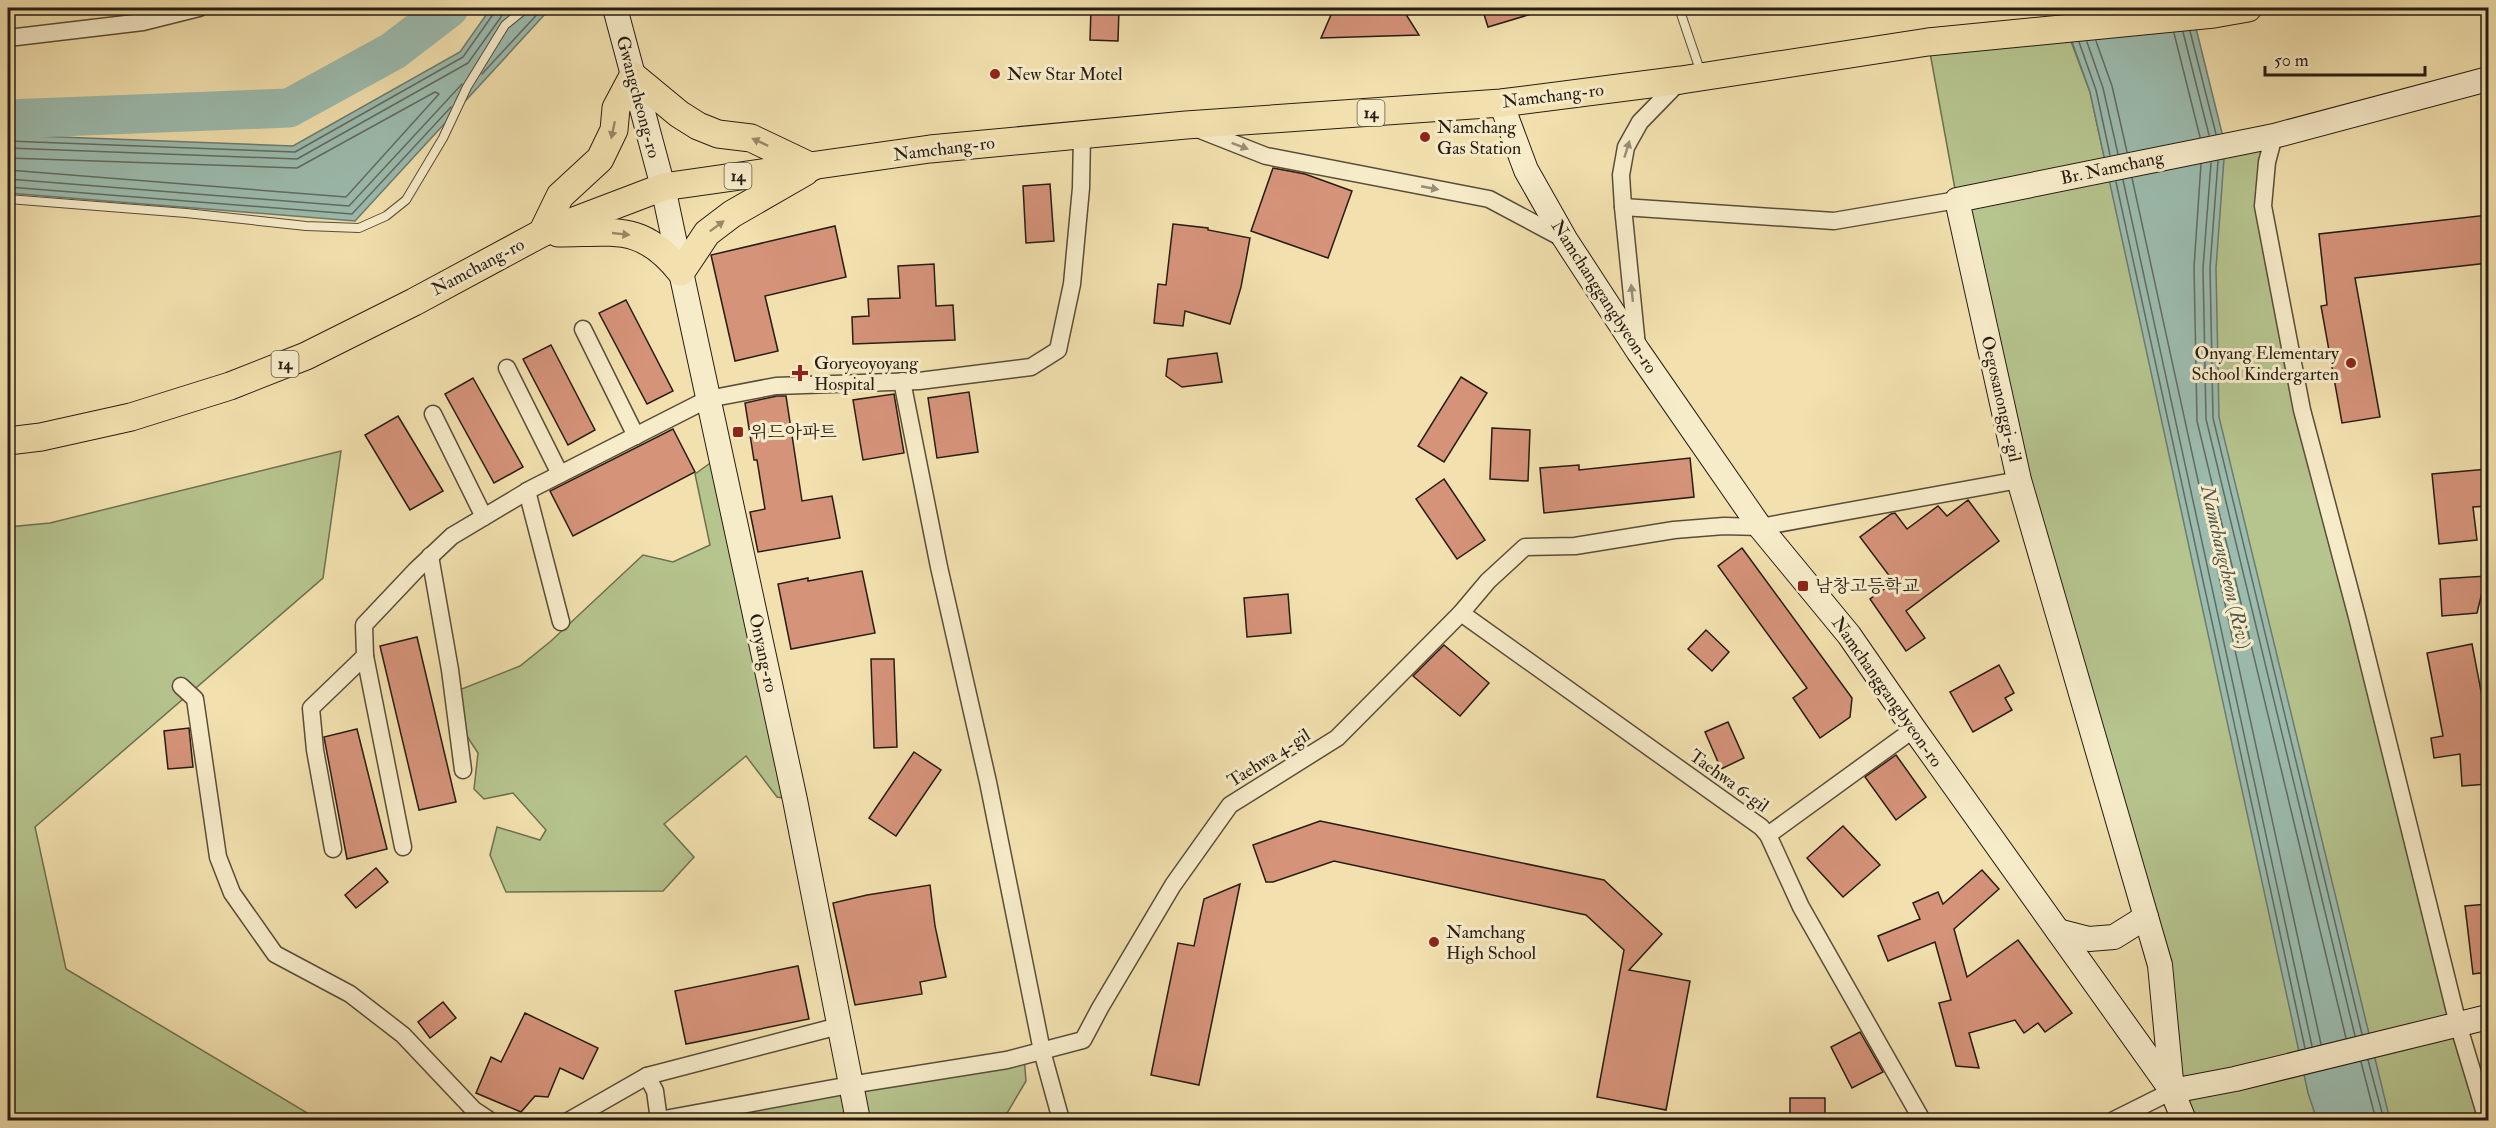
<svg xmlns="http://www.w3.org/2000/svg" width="2496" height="1128" viewBox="0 0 2496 1128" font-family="'IM FELL Double Pica','Noto Serif KR',serif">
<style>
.green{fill:#b6c48e;stroke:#6e7050;stroke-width:1.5}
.water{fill:#9cbcaf;stroke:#6d7c71;stroke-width:1.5}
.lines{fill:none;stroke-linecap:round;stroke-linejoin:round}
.shore{stroke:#626c61;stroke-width:1.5}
.river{stroke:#9cbcaf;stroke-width:39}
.building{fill:#d5937a;stroke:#271c13;stroke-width:1.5}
.lane-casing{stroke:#5a4d3a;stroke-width:10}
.street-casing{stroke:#5a4d3a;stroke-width:19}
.secondary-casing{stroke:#271c13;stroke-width:26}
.primary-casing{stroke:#271c13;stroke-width:29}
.lane{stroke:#f7ecca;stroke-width:8}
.street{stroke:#f7ecca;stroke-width:16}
.secondary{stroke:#f7ecca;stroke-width:24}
.primary{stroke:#f2e1ae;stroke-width:27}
.oneway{fill:#978868}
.oneway2{fill:#998e78}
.poi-dot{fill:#8f2418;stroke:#f7ecca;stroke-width:2}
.labels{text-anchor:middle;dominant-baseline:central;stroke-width:6;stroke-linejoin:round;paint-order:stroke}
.shield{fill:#f7ecca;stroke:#655a4a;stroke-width:1.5}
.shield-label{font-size:16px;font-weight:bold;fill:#271c13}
.poi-label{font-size:18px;fill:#271c13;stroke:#f7ecca;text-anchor:start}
.street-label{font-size:18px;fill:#271c13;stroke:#f7ecca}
.water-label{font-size:20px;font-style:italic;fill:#50544a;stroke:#f7ecca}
</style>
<rect width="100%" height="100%" fill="#f2e1ae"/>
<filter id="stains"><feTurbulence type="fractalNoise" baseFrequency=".00333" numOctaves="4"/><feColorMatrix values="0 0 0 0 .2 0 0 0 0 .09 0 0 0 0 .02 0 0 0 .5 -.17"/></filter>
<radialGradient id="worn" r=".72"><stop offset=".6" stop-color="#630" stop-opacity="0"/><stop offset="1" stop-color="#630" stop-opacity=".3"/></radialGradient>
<g class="green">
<path d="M2066,28l24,64 17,78 167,-34 -11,70 39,204 186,710h-304l-25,-155 -202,-765 -29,-158z"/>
<path d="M341,451l-18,127 -288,249 31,142 253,151h-311v-593l42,-4z"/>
<path d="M720,456l75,344 -18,-3 -31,-41 -82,68 30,33 -31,34 -157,1 -16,-37 7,-28 43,13 6,-10 -33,-37 -29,6 -10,-10 4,-36 -25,-38 1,-23 66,-26 31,-25 92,-86 30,7 37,-17 -15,-71z"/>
<path d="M1024,1056l2,25 -23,39h-344z"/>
</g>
<g class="water">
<path d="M491,8h62l-6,4 -192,209 -347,-28v-58l285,11 167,-94z"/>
<path d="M2060,8h131l34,137 -9,123 3,149 171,703h-73l-9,-27 -218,-1001z"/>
</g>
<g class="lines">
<g class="shore">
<path d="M2190,31l26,103"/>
<path d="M2183,32l26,103"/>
<path d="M2174,33l26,104"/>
<path d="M2096,41l16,45 15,66"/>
<path d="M2079,42l17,48 14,65"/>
<path d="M2087,42l16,46 15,66"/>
<path d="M482,74l61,-66"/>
<path d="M8,141l287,11 168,-95 31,-44 1,-5"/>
<path d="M8,148l289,11 171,-96 33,-46 2,-9"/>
<path d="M8,158l289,10 138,-76 4,2 -93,103 -338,-27"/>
<path d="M2218,161l-8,107 3,150 149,616"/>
<path d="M2211,163l-8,105 3,151 149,617"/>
<path d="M2201,164l-7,103 3,154 149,617"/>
<path d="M2132,178l189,866"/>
<path d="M8,179l341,27 113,-122"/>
<path d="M2123,180l189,866"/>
<path d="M2116,182l189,866"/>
<path d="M8,187l344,27 99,-107"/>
<path d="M2368,1060l16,60"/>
<path d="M2361,1062l15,58"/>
</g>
<path class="river" d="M8,119l281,-11 104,-57 56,-43"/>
</g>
<g class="building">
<path d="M1091,8h28l-1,33 -28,-1z"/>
<path d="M1334,8h68l17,27 -98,3z"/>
<path d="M1482,8h56v4l-50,15z"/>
<path d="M1273,168l32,6 47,17 -24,67 -77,-27z"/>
<path d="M1050,184l4,57 -28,2 -3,-57z"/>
<path d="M2488,215v48l-133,15 25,139 -38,6 -21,-117 6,-1 -8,-71z"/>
<path d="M1173,224l35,4v2l42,8 -9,49 -11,37 -45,-13 -2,15 -29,-3 4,-39 8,1z"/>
<path d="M835,226l11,51 -81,19 13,55 -43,10 -24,-106z"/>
<path d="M934,264l2,42 17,-1 2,35 -102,4 -1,-27 17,-1 -1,-17 32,-1 -2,-32z"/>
<path d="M626,300l47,91 -26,13 -48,-91z"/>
<path d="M551,345l44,85 -27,15 -45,-86z"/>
<path d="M1217,353l5,29 -40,5 -16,-11 2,-17z"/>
<path d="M1461,377l26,16 -43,69 -26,-16z"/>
<path d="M473,378l50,89 -29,16 -49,-89z"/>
<path d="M969,392l9,60 -41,6 -9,-60z"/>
<path d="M894,394l10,59 -41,7 -10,-60z"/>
<path d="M777,396h9l16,105 30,-5 8,42 -82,14 -8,-40 15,-3 -8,-49h-3l-9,-57z"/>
<path d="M398,416l45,75 -33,19 -45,-75z"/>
<path d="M1492,428l38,2 -2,51 -38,-2z"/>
<path d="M673,429l22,43 -122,64 -23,-45z"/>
<path d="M1690,458l4,39 -150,16 -4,-45 39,-3v5z"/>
<path d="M2488,469v37l-15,1 4,33 -38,4 -7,-70z"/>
<path d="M1444,479l41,61 -28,19 -41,-60z"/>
<path d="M1968,500l31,41 -93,70 19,27 -19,13 -36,-52 24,-17 -34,-45 31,-23 4,-1 12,16 31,-23 9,10z"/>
<path d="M1742,548l110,150 -2,19 -30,21 -27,-40 14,-10 -89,-122z"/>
<path d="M862,571l13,62 -84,16 -13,-65 30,-6v3z"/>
<path d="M2486,576l-9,37 -35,3 -2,-37z"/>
<path d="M1288,594l3,39 -44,4 -3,-39z"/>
<path d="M1706,630l23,22 -17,19 -24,-22z"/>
<path d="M417,637l39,165 -37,8 -39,-164z"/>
<path d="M2472,644l16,84v56l-26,2 -2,-32 -26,4 -3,-20 12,-2 -16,-83z"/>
<path d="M1444,645l45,38 -29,33 -47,-40z"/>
<path d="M871,659h23l3,88 -23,1z"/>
<path d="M1999,665l15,28 -9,5 7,12 -39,22 -23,-40z"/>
<path d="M1728,722l16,36 -23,11 -16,-37z"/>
<path d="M189,728l4,39 -25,2 -4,-38z"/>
<path d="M357,729l30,120 -40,10 -23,-122z"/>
<path d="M914,752l27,18 -45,66 -27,-18z"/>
<path d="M1896,755l30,42 -30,23 -31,-43z"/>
<path d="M1320,821l284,59 58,54 -33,36 61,11 -24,129 -69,-13 27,-147 -38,-35 -252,-54 -61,21h-7l-13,-37z"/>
<path d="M1843,826l37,39 -37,32 -36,-39z"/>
<path d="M376,868l12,14 -32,26 -11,-13z"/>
<path d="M1982,870l17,19 -45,40 13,48 51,-37 54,73 -27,19 -7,-9 -14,10 -9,-13 -46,13 10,35 -23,-2 -17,-63 12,-3 -16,-58 -47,19 -10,-25 42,-17 -7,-16 25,-11 5,12z"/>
<path d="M1240,884l-41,201 -48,-10 27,-132 16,3 10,-47z"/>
<path d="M930,885l5,41 11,51 -26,5 2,12 -67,11 -22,-102 34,-8z"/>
<path d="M2488,904v68l-15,2 -8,-68z"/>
<path d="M798,966l11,53 -123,25 -11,-53z"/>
<path d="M443,1002l13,16 -26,20 -12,-16z"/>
<path d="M525,1013l73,35 -15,31 -23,-11 -12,29 -13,-1 -14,16 -45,-19 15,-36 10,5z"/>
<path d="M1860,1032l23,40 -31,16 -21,-41z"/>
<rect x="1790" y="1098" width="35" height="22"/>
</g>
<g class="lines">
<defs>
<g id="lane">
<path d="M1679,8l22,65"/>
<path d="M8,199l178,14 120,13 53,2 27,-12 20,-16 37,-62 24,-51 38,-62 21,-17"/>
</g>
<g id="street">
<path d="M8,38l135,-16 56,-14"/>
<path d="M1195,128l71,28 223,43 75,40"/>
<path d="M2274,136l-7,26 -4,44 39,204 55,207 101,407 29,96"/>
<path d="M1623,207l211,14 123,-21"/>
<path d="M583,329l53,107"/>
<path d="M1637,346l-14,-139 -2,-32 5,-28 14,-25 40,-41"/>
<path d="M507,368l53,106"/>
<path d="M902,381l37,186 49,215 54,269 19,69"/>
<path d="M433,414l51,103"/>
<path d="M527,491l34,131"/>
<path d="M430,556l20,114 13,100"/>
<path d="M1461,613l300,214 7,8 33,72 121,213"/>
<path d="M365,656l38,191"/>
<path d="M181,686l14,13 23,158 14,36 43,61 75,40 53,41 71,75 15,10"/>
<path d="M1768,835l146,-106"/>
<path d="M333,849l-18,-99 -4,-42 54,-52 -1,-31 52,-55 36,-34 79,-47 177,-90 68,-13 143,-5 112,-14 27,-17 14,-66 9,-96 1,-53"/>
<path d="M647,1076l8,15 4,29"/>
<path d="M570,1120l77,-44 192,-50"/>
<path d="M659,1120l191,-35 157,-25 76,-20 17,-32 73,-123 57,-80 107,-67 124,-125 27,-32 37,-34 50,-1 99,-16 50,-4 36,1 259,-47"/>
<path d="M2114,1120l58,-29"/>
</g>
<g id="secondary">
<path d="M615,8l48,179 18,85 114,528 63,320"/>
<path d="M1501,103l25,67 39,69 73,112 122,176 89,108 65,94 258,362 12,29"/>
<path d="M2058,931l31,8 25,-2 32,-20"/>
<path d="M2172,1091l-12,-126 -141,-485 -62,-280 317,-64 214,-57"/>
<path d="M2172,1091l63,-12 253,-62"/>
</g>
<g id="primary">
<path d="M542,233l18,-37 40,-37 14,-29 2,-22 17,-32 46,38 19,12 20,8 33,4 61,29"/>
<path d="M558,233c57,0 84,-10 123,39l26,-39 25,-19 73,-42"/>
<path d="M8,441l33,-4 90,-20 99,-31 76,-30 108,-54 128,-69 121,-46 267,-38 256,-24 315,-22 180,-23 247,-38 286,-28 34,-6"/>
</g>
</defs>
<use href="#lane" class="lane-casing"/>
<use href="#street" class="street-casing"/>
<use href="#secondary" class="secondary-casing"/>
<use href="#primary" class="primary-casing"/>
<use href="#lane" class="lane"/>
<use href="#street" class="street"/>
<use href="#secondary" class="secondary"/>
<use href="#primary" class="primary"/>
</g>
<defs><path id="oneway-solid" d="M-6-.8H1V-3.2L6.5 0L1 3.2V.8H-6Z" transform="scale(1.5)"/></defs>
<g class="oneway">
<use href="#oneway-solid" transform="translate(613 130) rotate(102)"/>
<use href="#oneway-solid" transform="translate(760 142) rotate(-155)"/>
<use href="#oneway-solid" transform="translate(717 226) rotate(-37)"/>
<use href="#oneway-solid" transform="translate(621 234) rotate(6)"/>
</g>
<g class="oneway2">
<use href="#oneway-solid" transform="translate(1240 146) rotate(21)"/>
<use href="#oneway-solid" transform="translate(1627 149) rotate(-73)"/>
<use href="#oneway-solid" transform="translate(1430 188) rotate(11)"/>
<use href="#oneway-solid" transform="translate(1632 293) rotate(-96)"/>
</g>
<g class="poi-dot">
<circle cx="995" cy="74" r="6"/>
<circle cx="1425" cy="137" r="6"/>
<circle cx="2351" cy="363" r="6"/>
<path d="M797 364h6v6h6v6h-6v6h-6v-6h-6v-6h6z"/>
<rect x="732" y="426" width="12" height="12" rx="3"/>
<rect x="1797" y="580" width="12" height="12" rx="3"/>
<circle cx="1434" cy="942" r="6"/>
</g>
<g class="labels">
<g class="shield">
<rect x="1357.5" y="100" width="27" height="26" rx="4.5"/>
<rect x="724.5" y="163" width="27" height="26" rx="4.5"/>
<rect x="271.5" y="351" width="27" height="26" rx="4.5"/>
</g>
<g class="shield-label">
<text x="1371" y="113">14</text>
<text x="738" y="176">14</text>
<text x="285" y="364">14</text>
</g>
<g class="poi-label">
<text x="1007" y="74">New Star Motel</text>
<text x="1437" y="127">Namchang<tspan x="1437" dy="21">Gas Station</tspan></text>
<text x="2339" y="353" text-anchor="end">Onyang Elementary<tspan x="2339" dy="21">School Kindergarten</tspan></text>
<text x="814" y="363">Goryeoyoyang<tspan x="814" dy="21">Hospital</tspan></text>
<text x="750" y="432">위드아파트</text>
<text x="1815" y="586">남창고등학교</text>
<text x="1446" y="932">Namchang<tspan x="1446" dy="21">High School</tspan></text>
</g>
<g class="street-label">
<text transform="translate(1553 96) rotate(-7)">Namchang-ro</text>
<text transform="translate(638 97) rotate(75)">Gwangcheong-ro</text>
<text transform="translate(944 149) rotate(-7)">Namchang-ro</text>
<text transform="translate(2112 168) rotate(-12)">Br. Namchang</text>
<text transform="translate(478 267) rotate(-28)">Namchang-ro</text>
<text transform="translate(1604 297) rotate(57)">Namchanggangbyeon-ro</text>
<text transform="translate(2001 399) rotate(77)">Oegosanonggi-gil</text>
<text transform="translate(763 653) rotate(78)">Onyang-ro</text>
<text transform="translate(1887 692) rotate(55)">Namchanggangbyeon-ro</text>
<text transform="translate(1269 758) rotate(-32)">Taehwa 4-gil</text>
<text transform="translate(1729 781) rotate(36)">Taehwa 6-gil</text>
</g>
<g class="water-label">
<text transform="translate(2226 567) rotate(77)">Namchangcheon (Riv.)</text>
</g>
</g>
<rect width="2496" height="1128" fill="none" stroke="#f2e1ae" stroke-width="30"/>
<rect x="9" y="9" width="2478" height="1110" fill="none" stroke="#271c13" stroke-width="3"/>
<rect x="15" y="15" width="2466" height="1098" fill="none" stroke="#271c13" stroke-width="1.5"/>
<path d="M2265 66v9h160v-9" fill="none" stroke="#271c13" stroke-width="3"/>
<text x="2274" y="66" font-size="18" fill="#271c13" stroke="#f7ecca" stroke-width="4.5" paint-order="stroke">50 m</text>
<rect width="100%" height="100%" filter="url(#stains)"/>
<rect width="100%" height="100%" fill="url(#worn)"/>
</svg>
